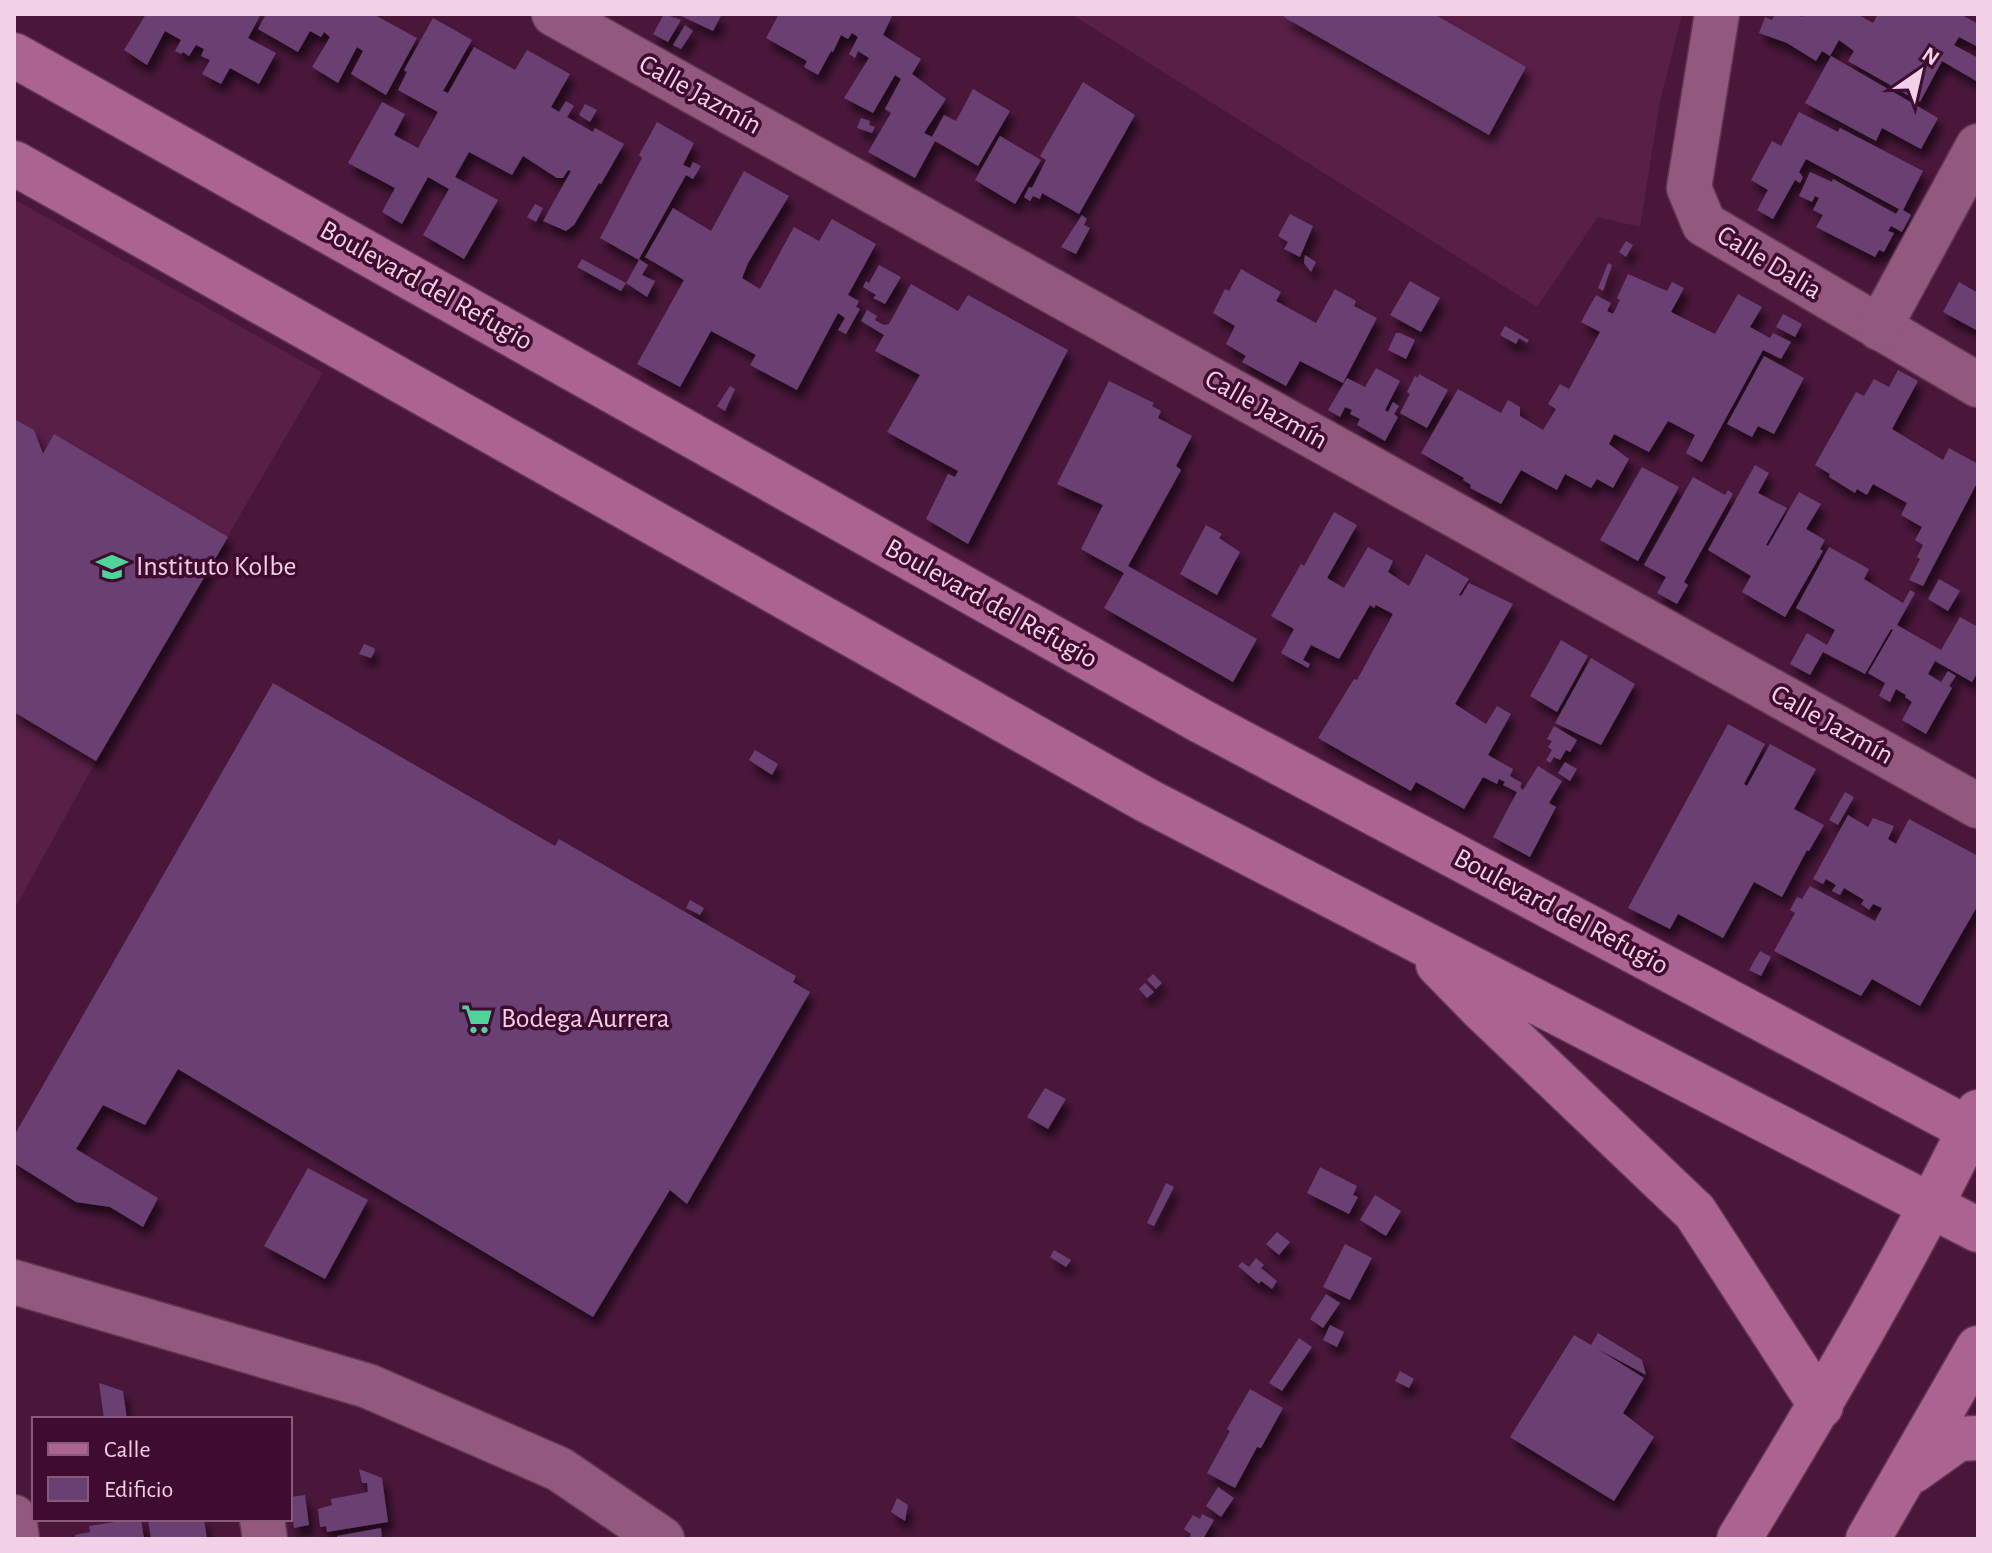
<svg xmlns="http://www.w3.org/2000/svg" width="1992" height="1553" viewBox="0 0 1992 1553" font-family="'Alegreya Sans',sans-serif">
<style>
.built{fill:#591f47}
.building{fill:#694071;filter:url(#shadow)}
.lines{fill:none;stroke-linecap:round;stroke-linejoin:round}
.minor-casing{stroke:#613655;stroke-width:47}
.major-casing{stroke:#613655;stroke-width:47}
.minor{stroke:#92587e;stroke-width:44}
.major{stroke:#ab6492;stroke-width:44}
.labels{text-anchor:middle;dominant-baseline:central;stroke-width:7;stroke-linejoin:round;paint-order:stroke}
.street-label{font-size:28px;fill:#f2d0e5;stroke:#3f0b31}
.poi-label{font-size:28px;fill:#f2d0e5;stroke:#3f0b31;text-anchor:start}
</style>
<defs>
<filter id="shadow"><feDropShadow dx="5" dy="9" stdDeviation="4" flood-color="#0009"/></filter>
</defs>
<rect width="100%" height="100%" fill="#4a173b"/>
<g class="built">
<path d="M1071,14h611l-22,87 -20,126 -42,-10 -61,90z"/>
<path d="M14,199l309,174 -227,388 -82,149z"/>
</g>
<g class="building">
<path d="M146,14h115l-13,24 28,15 -17,31 -29,-16 -9,16 -19,-10 8,-14 -9,-4 3,-7 -8,-4 -7,11 -6,-4 -2,2 -6,-3 6,-11 -16,-9 -18,34 -23,-15z"/>
<path d="M266,14h107l44,24 -31,57 -35,-21 12,-23 -6,-4 -19,36 -26,-16 18,-30 -6,-5 -3,5 -11,-6 -12,21 -40,-23z"/>
<path d="M664,14l17,6 -13,22 -15,-8z"/>
<path d="M677,14h45l-9,17z"/>
<path d="M779,14h114l-10,21 38,24 -9,15 34,25 -22,34 8,4 12,-22 12,6 17,-32 37,22 -32,55 -43,-25 -20,37 -47,-26 23,-39 -6,-4 16,-30 -6,-4 -22,38 -29,-15 25,-40 -11,-7 -3,7 -6,-4 9,-17 -6,-4 -4,6 -7,-4 -8,17 -2,-1 -13,24 -14,-8 3,-6 -41,-23z"/>
<path d="M1283,14h151l92,53 -37,68 -205,-118z"/>
<path d="M1775,14h21l6,3 2,-3h53l16,9 5,-9h82l18,10v23l-19,-10 -5,8 24,13v24l-36,-21 -22,41 -72,-41 6,-10 -15,-11 -9,16 -8,-5 -6,10 -29,-18 -28,-10 6,-16 7,3z"/>
<path d="M433,18l39,22 -29,51 5,2 26,-46 41,23 12,-20 43,24 -19,33 8,5 7,-11 8,5 -7,11 26,15 2,-4 29,16 -23,40 -2,-1 -25,42 -8,6 -23,-10 28,-50 -3,-1 -5,8h-6l-34,-22 -11,19 -43,-23 -14,25 43,23 -34,59 -41,-24 26,-46 -21,-12 -26,47 -20,-12 13,-24 -47,-25 34,-61 23,12 -11,21 24,13 20,-36 -40,-22 9,-18 -3,-2z"/>
<path d="M685,25l8,6 -12,18 -8,-4z"/>
<path d="M1831,56l107,62 -17,31 -39,-21 -6,13 -71,-38z"/>
<path d="M1083,82l52,33 -56,99 -37,-21 -2,6 -7,-3 -3,5 -6,-4 5,-10 3,1 14,-28 -6,-4z"/>
<path d="M585,104l12,6 -7,12 -11,-7z"/>
<path d="M1799,112l39,20 2,-4 83,43 -20,39 8,5 -9,17 -11,-6 -3,5 6,2 -10,19 -5,-2 -4,7 -59,-30 7,-12 -10,-5 6,-12 -4,-2 -3,6 -13,-6 11,-24 22,10 1,-3 63,35 3,-5 -93,-50 -7,13 4,5 -3,6 -5,-3 -22,39 -16,-9 11,-20 -17,-10 21,-39 9,5z"/>
<path d="M861,118l9,3 -1,4 6,2 -3,6 -15,-5z"/>
<path d="M657,122l37,21 -11,22 7,3 3,-6 8,4 -8,13 -7,-4 -47,84 9,6 -6,10 13,6 -8,16 -21,-14 -5,8 -44,-24 5,-8 44,24 13,-23 -39,-22 42,-80 -3,-3z"/>
<path d="M1000,136l41,24 -26,44 -40,-24z"/>
<path d="M744,171l45,25 -41,67 -6,15 18,11 34,-62 25,14 13,-22 44,25 -28,51 11,6 -3,6 4,2 -14,25 -8,-4 7,-12 -7,-5 -41,77 -47,-25 6,-10 -45,-24 -31,56 -43,-23 47,-84 -39,-23 28,-49 38,23z"/>
<path d="M535,204l8,4 -7,14 -9,-5z"/>
<path d="M1290,214l23,12 -13,31 -16,-8 4,-7 -10,-6z"/>
<path d="M1082,215l5,4 -3,6 6,3 -14,26 -15,-7z"/>
<path d="M1626,241l7,4 -7,12 -7,-5z"/>
<path d="M1305,255l11,7 -5,10 -7,-9z"/>
<path d="M1608,263l4,2 -9,26 -5,-3z"/>
<path d="M879,265l22,12 -16,27 -12,-6 3,-3 -13,-8 3,-6 3,2z"/>
<path d="M1241,269l40,23 -5,9 40,22 19,-34 21,12 -2,5 23,12 -34,65 -43,-22 -14,25 -44,-24 4,-6 -20,-12 9,-18 -22,-13 12,-24 4,2z"/>
<path d="M1628,274l39,17 5,-9 12,6 -13,24 44,22 23,-40 24,13 -12,20 20,11 3,-5 18,9 -10,17 -18,-9 -61,112 -16,-9 9,-18 -27,-14 -19,31 -35,-18 -5,10 20,15 -16,29 -16,-9 -6,9 -26,-14 -8,16 -36,-20 -20,34 -31,-16 1,-3 -8,-5 1,-2 -43,-25 37,-64 43,24 7,-13 12,7v9l23,14 13,-21 -8,-5 12,-20 9,5 31,-57 -19,-10 15,-27 15,8 -4,8 6,3 7,-14 -3,-2z"/>
<path d="M1410,281l30,17 -19,34 -31,-17z"/>
<path d="M1959,282l19,11v38l-35,-19z"/>
<path d="M911,284l47,27 10,-16 100,55 -100,194 -42,-25 22,-45 7,3 3,-6 -71,-39 33,-57 -45,-24 9,-16 -23,-14 6,-11 10,6 -2,4 9,5 5,-1z"/>
<path d="M1783,314l19,10 -7,13 -19,-10z"/>
<path d="M1505,326l24,14 -2,3 -8,-5 -3,6 -16,-9z"/>
<path d="M1396,333h4l15,7 -9,19 -18,-9z"/>
<path d="M1764,356l40,22 -30,56 -16,-8 -6,11 -25,-13z"/>
<path d="M1376,368l24,13 -15,29 3,2 5,-10 6,4 -5,8 4,3 -13,24 -28,-16 3,-6 -10,-5 2,-4 -7,-3 -5,10 -12,-7 19,-32 18,9z"/>
<path d="M1898,370l20,11 -26,48 51,31 6,-12 29,16v17l-55,105 -14,-6 11,-21 -3,-2 6,-12 -8,-5 7,-13 -21,-12 6,-12 -34,-19 -6,11 -10,-6 -2,4 -26,-16 1,-3 -15,-9 41,-73 8,4 10,-17 15,8z"/>
<path d="M1419,374l29,16 -21,38 -27,-15 10,-19 -3,-2 8,-16 3,2z"/>
<path d="M1109,381l45,22 -2,3 9,5 -3,7 34,18 -16,30 5,4 -53,96 129,73 -24,43 -129,-74 20,-35 -43,-24 22,-44 -46,-21z"/>
<path d="M730,386l5,3 -10,22 -8,-5z"/>
<path d="M14,419l20,11 9,24 11,-20 174,103 -132,224 -82,-49z"/>
<path d="M1755,465l14,8 -11,20 29,15 -21,37 2,1 31,-54 22,12 -15,25 19,11 -5,9 3,2 -38,66 -43,-25 9,-16 -43,-26z"/>
<path d="M1642,467l37,20 -41,74 -38,-21z"/>
<path d="M1693,477l32,18 3,-5 5,4 -49,88 4,3 -11,19 -20,-11 9,-16 -22,-12z"/>
<path d="M1334,512l23,13 -30,53 17,10 24,-41 25,14 -5,11 21,14 17,-32 43,25 -10,16 2,1 8,-13 44,21 -58,100 31,20 11,-18 14,8 -23,41 25,14 -3,7 12,7 -2,4 3,3 15,-24 24,15 -13,22 7,4 -26,50 -37,-20 24,-45 -14,-7 2,-3 -6,-3 -2,5 -14,-7 -19,32 -48,-27 -5,9 -93,-53 36,-59 3,1 36,-66 -17,-9 -2,3 -4,-3 -31,54 -28,-14 -8,15 7,4 -2,4 -27,-15 13,-24 -23,-13 30,-52 3,2z"/>
<path d="M1206,525l16,9 -3,4 21,14 -23,43 -37,-21z"/>
<path d="M1829,547l40,22 -5,10 39,24 7,-13 5,3 -18,32 44,25 19,-33 18,10v45l-6,10 -37,-21 -7,13 13,8 7,-11 8,5 -7,10 3,2 -26,46 -24,-14 10,-18 -7,-5 1,-2 -10,-6 -6,13 -11,-6 6,-13 -17,-10 25,-43 -2,-1 -26,45 -42,-22 -13,23 -20,-11 17,-31 20,12 8,-15 -39,-22z"/>
<path d="M1939,579l21,12 -12,20 -20,-12z"/>
<path d="M1561,640l27,16 -31,56 -27,-16z"/>
<path d="M364,644l10,4 1,3 -4,7 -12,-4z"/>
<path d="M1591,658l44,26 -34,61 -46,-22z"/>
<path d="M273,683l282,163 4,-7 237,137 -3,6 17,10 -123,212 -17,-14 -77,127 -415,-248 -33,56 -42,-20 -27,44 82,49 -15,29 -33,-20 -34,-5 -62,-39v-27z"/>
<path d="M1728,724l37,20 -21,40 3,2 23,-42 46,25 -22,40 30,16 -15,26 -2,-1 -25,47 -28,-15 -31,56 -45,-24 -8,15 -42,-21z"/>
<path d="M1554,726l23,14 -7,12 -4,-2 -6,10 -6,-3 -4,6 -4,-3 6,-10 -4,-3 4,-6 -5,-2z"/>
<path d="M755,750l23,14 -6,11 -23,-15z"/>
<path d="M1565,762l12,7 -7,12 -12,-8z"/>
<path d="M1845,792l9,5 -16,28 -9,-5z"/>
<path d="M1848,815l20,12 5,-9 21,8 -6,13 8,5 13,-25 69,37v49l-58,101 -48,-27 -11,17 -87,-45 21,-38 -5,-3 7,-13 5,2 8,-13 65,35 7,-13 -9,-4 -4,6 -8,-6 3,-4 -20,-12 -4,7 -8,-4 4,-6 -10,-6 -3,5 -10,-5z"/>
<path d="M690,900l14,8 -4,7 -14,-7z"/>
<path d="M1760,951l11,6 -10,19 -12,-6z"/>
<path d="M1153,974l9,9 -6,6 -9,-9z"/>
<path d="M1145,983l9,9 -7,6 -8,-9z"/>
<path d="M1045,1088l21,11 -18,30 -21,-12z"/>
<path d="M1320,1167l37,19 -4,9 5,2 -9,17 -42,-21z"/>
<path d="M308,1168l60,32 -43,79 -61,-33z"/>
<path d="M1166,1183l8,4 -20,39 -7,-3z"/>
<path d="M1375,1195l26,16 -15,25 -26,-16z"/>
<path d="M1277,1232l13,10 -11,13 -13,-11z"/>
<path d="M1345,1244l27,14 -22,42 -27,-13z"/>
<path d="M1054,1250l17,10 -5,7 -16,-10z"/>
<path d="M1256,1258l8,7 -3,3 16,13 -5,8 -11,-8 -2,3 -21,-18 4,-4 7,5z"/>
<path d="M1326,1294l14,9 -17,25 -13,-9z"/>
<path d="M1330,1325l14,7 -7,15 -14,-7z"/>
<path d="M1598,1333l44,27 4,15 -50,-27 48,30 -21,35 31,24 -40,64 -104,-64 64,-102 17,10z"/>
<path d="M1299,1338l13,9 -30,44 -13,-8z"/>
<path d="M1400,1371l14,8 -5,9 -14,-7z"/>
<path d="M99,1383l24,8 4,28h-23z"/>
<path d="M1250,1389l33,19 -22,40 -4,-1 -22,41 -28,-15 23,-42 -3,-2z"/>
<path d="M359,1469l23,9 6,44 -61,10 -1,-6 -6,1 -2,-18 14,-4 -1,-6 37,-7 -1,-9h-5z"/>
<path d="M1218,1487l16,11 -13,19 -15,-11z"/>
<path d="M305,1495l4,30 -15,3 -4,-31z"/>
<path d="M897,1498l11,7 -3,16 -14,-9z"/>
<path d="M1202,1514l12,6 -11,19h-14l2,-5 -7,-5 9,-14 7,4z"/>
<path d="M114,1519h27l3,20h-68l-1,-4 15,-3 -1,-6 26,-4z"/>
<path d="M148,1519h56l3,20h-56z"/>
<path d="M381,1528l1,11h-45v-3z"/>
</g>
<g class="lines">
<defs>
<g id="minor">
<path d="M554,14l1424,792"/>
<path d="M1717,14l-28,174 15,36 274,161"/>
<path d="M1879,328l99,-182"/>
<path d="M14,1282l354,104 191,83 103,70"/>
<path d="M14,1517l3,22"/>
<path d="M262,1519l3,20"/>
</g>
<g id="major">
<path d="M14,55l1185,665 779,414"/>
<path d="M14,163l1132,637 832,430"/>
<path d="M1438,964l44,45 213,203 126,194"/>
<path d="M1913,1471l45,-32 20,-1"/>
<path d="M1739,1539c85,-140 168,-280 239,-427"/>
<path d="M1868,1539l110,-191"/>
</g>
</defs>
<use href="#minor" class="minor-casing"/>
<use href="#major" class="major-casing"/>
<use href="#minor" class="minor"/>
<use href="#major" class="major"/>
</g>
<defs>
<symbol id="school-bare" viewBox="-9 -9 18 18"><path d="M0-5L7-2L0 1L-7-2ZM-4 1L0 2.5L4 1V4Q0 6-4 4Z" fill="#4ed399" stroke="#3f0b31" stroke-width="2.5" paint-order="stroke"/></symbol>
<symbol id="supermarket-bare" viewBox="-9 -9 18 18"><path d="M-6-5.5h2.5l.6 2H6L4.5 2H-2.5L-4.4-4H-6ZM-1.5 3.2a1.3 1.3 0 1 0 .1 0ZM3 3.2a1.3 1.3 0 1 0 .1 0Z" fill="#4ed399" stroke="#3f0b31" stroke-width="2.5" paint-order="stroke"/></symbol>
</defs>
<g fill-rule="evenodd">
<use href="#school-bare" x="90" y="545" width="44" height="44"/>
<use href="#supermarket-bare" x="455" y="997" width="44" height="44"/>
</g>
<g class="labels">
<g class="street-label">
<text transform="translate(700 95) rotate(29)">Calle Jazmín</text>
<text transform="translate(1769 263) rotate(31)">Calle Dalia</text>
<text transform="translate(426 286) rotate(29)">Boulevard del Refugio</text>
<text transform="translate(1266 410) rotate(29)">Calle Jazmín</text>
<text transform="translate(991 604) rotate(29)">Boulevard del Refugio</text>
<text transform="translate(1832 725) rotate(29)">Calle Jazmín</text>
<text transform="translate(1561 912) rotate(28)">Boulevard del Refugio</text>
</g>
<g class="poi-label">
<text x="136" y="567">Instituto Kolbe</text>
<text x="501" y="1019">Bodega Aurrera</text>
</g>
</g>
<rect width="1992" height="1553" fill="none" stroke="#f2d0e5" stroke-width="32"/>
<rect x="32" y="1417" width="260" height="104" fill="#3f0b31" stroke="#875a79" stroke-width="2"/>
<rect x="48" y="1443" width="40" height="12" fill="#ab6492" stroke="#875a79" stroke-width="2"/>
<text x="104" y="1457" font-size="24" fill="#f2d0e5">Calle</text>
<rect x="48" y="1477" width="40" height="24" fill="#694071" stroke="#875a79" stroke-width="2"/>
<text x="104" y="1497" font-size="24" fill="#f2d0e5">Edificio</text>
<g transform="translate(1920 72) rotate(34)" stroke="#3f0b31" stroke-width="6" paint-order="stroke">
<path d="M0-6L14 30L0 20L-14 30Z" fill="#f2d0e5"/>
<text y="-12" font-size="22" font-weight="bold" text-anchor="middle" fill="#f2d0e5">N</text>
</g>
</svg>
